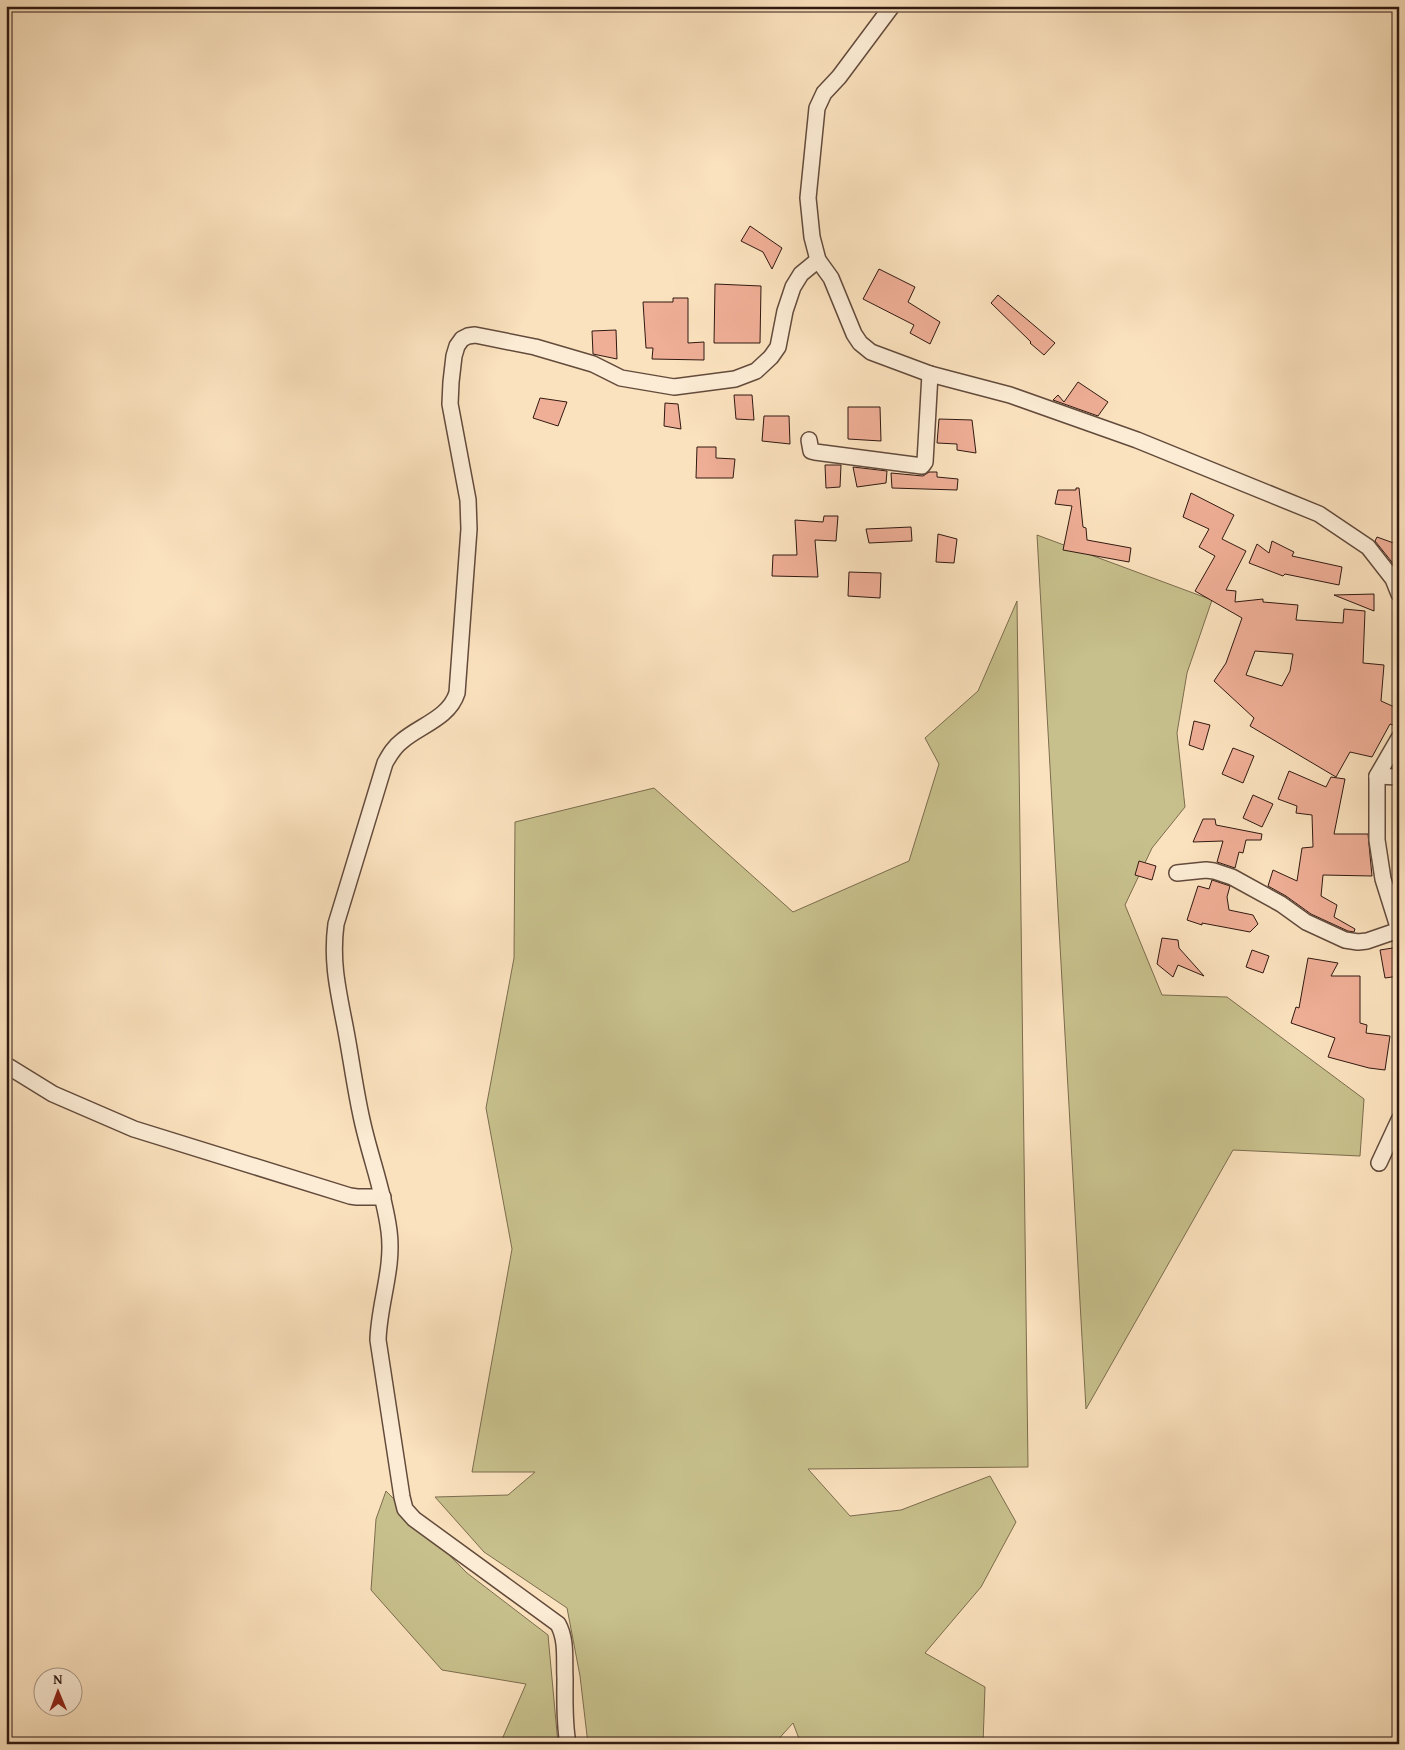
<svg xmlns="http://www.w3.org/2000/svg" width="1405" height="1750" viewBox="0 0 1405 1750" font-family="'Gentium Book Plus',serif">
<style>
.green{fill:#c7c08c;stroke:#7c6c4e}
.building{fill:#efae96;stroke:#301911;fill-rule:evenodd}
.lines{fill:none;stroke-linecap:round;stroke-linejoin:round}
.minor-casing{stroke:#634b3c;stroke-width:18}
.minor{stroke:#fcecd5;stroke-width:15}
</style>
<rect width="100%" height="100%" fill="#fbe2be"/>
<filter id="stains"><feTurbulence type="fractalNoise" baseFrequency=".004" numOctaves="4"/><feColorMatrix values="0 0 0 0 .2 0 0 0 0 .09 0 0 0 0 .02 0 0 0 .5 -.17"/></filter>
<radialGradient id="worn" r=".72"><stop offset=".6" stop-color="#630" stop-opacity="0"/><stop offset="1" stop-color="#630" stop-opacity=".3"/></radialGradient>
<g class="green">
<path d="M1037,535l175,65 -25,73 -10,60 8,74 -33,41 -27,57 37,90 65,2 137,102 -4,57 -127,-6 -147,259z"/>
<path d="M1017,601l11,866 -220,2 42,47 51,-6 89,-34 26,46 -35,65 -56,66 60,34 -2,57h-182l-8,-21 -19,21h-186l-8,-68 -13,-68 -83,-56 -49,-55 73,-2 27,-23h-63l40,-223 -26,-141 28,-150 1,-136 139,-34 139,124 116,-51 30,-97 -14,-26 53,-47z"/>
<path d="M386,1491l81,82 81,62 10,109h-58l26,-60 -84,-14 -71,-80 5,-71z"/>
</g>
<g class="building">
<path d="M750,226l32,22 -10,21 -9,-17 -22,-11z"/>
<path d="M879,269l36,18 -7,15 32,20 -10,22 -20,-11 4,-8 -51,-26z"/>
<path d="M715,284l46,2 -1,57h-46z"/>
<path d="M998,295l57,48 -11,12 -14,-12 1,-1 -40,-39z"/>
<path d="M673,298h15v45l16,-1v18l-52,-1 1,-11h-7l-3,-46h30z"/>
<path d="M616,330l1,29 -24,-5 -1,-23z"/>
<path d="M1078,382l30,20 -10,14 -45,-16 5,-5 6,7z"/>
<path d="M734,395h18l2,25 -18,-1z"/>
<path d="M540,398l27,4 -9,24 -25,-8z"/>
<path d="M665,403l13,1 3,25 -17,-3z"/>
<path d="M848,407h32l1,34 -33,-2z"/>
<path d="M764,416h25l1,28 -28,-3z"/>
<path d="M939,419l33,1 4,33 -19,-3v-6l-20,-1z"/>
<path d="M697,447h19v11l19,1 -2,19h-37z"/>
<path d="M825,465h16l-1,22 -14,1z"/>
<path d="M853,467l34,4 -1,12 -29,4z"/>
<path d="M929,472h8v5l21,2 -1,11 -65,-2 -1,-15 32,3z"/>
<path d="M1076,488h3l4,39 3,1 1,12 44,8 -2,14 -66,-12 9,-44 -17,-2 3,-14h18z"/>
<path d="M1191,493l43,22 -12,24 24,12 -20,39 10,1 -1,11 28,-3v3l35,3 -2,15 47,3 1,-14 21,2 -2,52 21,2 -3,36 18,8 -6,16 -3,-1 -18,33 -22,-5 -14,25 -86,-51 4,-8 -40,-37 12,-18 16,-45 -47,-27 20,-35 -16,-9 10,-18 -26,-12zM1255,651l38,3 -3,17 -8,15 -36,-11z"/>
<path d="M824,516h14l-2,25 -21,-1 3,37 -46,-1 1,-21h24l-2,-35 28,2z"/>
<path d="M911,527l1,14 -43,2 -3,-14z"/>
<path d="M938,534l19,5 -3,24 -18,-1z"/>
<path d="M1377,537l22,8v26l-24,-30z"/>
<path d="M1272,541l22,11 -2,4 50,11 -3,18 -54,-11 -2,2 -34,-13 8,-19 12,9z"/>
<path d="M849,572l32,1 -1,25 -32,-2z"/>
<path d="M1374,594v17l-40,-16z"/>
<path d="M1194,721l16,4 -7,25 -14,-5z"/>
<path d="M1233,748l21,8 -11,27 -21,-9z"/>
<path d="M1289,771l37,16 5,-10 14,2 -11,55h34l4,42 -49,-1 -2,21 16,9 -3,12 21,12 -1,3 -6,-1 -37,-17 -25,-18 -18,-10 5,-16 24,11 5,-33 11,-1 -1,-32 -16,-2 1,-7 -19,-7z"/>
<path d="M1253,795l20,9 -11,23 -19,-9z"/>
<path d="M1203,819h12l1,6 46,9 -1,6h-15l-3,13 -4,-1 -4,16 -18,-6 6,-21 -30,1z"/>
<path d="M1139,861l17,5 -4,14 -17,-5z"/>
<path d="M1212,880l18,6 -3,11 2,13 24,5 5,9 -8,8 -48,-9v2l-15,-5 11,-34 11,3z"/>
<path d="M1162,938l16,2 1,8 25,28 -26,-11 -5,12 -16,-13z"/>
<path d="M1399,947v29l-14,2 -5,-28z"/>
<path d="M1252,950l17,6 -6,17 -17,-6z"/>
<path d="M1308,958l30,5 -7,13h29v47l7,2 -1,8 24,3 -5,34 -16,-2 -41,-11 7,-19 -44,-15 5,-16 3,1z"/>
</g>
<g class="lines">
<defs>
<g id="minor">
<path d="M892,6l-53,71 -15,16 -7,15 -9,90 4,39 6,23 13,18 23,56 6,9 11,9 59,22 80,21 127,45 182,74 49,33 25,32 6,15"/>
<path d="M809,440l2,11 4,1 107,14 3,-4 5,-88"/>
<path d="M1399,738l-22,38 22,1"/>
<path d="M1377,776v64l6,39 16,51"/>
<path d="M1177,873l29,-3 8,1 18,6 49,27 25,18 39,18 13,2 9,-1 32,-11"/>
<path d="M6,1065l47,29 81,35 216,67 7,1h26"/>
<path d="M1379,1163l20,-43"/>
<path d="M568,1744c-4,-22 -3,-44 -3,-66 -1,-18 2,-38 -7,-54l-144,-105 -9,-10 -3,-12 -24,-157c1,-37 16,-72 11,-109 -5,-39 -19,-74 -27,-111 -7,-31 -11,-63 -17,-94 -7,-36 -14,-65 -9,-102l49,-161c5,-9 9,-16 17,-22 19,-16 47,-23 55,-48l12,-164 -1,-29 -18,-96 1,-22 3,-26 3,-10 5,-7 6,-3 7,-1 60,12 58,17 28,14 53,9 61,-8 21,-8 15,-14 7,-10 7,-36 8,-24 8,-13 17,-14"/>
</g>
</defs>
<use href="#minor" class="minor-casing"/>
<use href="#minor" class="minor"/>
</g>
<rect width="1405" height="1750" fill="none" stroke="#fbe2be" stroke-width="25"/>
<rect x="8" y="8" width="1390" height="1735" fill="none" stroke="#301911" stroke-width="2.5"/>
<rect x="12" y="12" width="1380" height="1725" fill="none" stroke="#301911"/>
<g transform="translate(58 1692) rotate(359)"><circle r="24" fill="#fcecd5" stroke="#aa9887"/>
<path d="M0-4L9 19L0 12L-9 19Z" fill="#8f2418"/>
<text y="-8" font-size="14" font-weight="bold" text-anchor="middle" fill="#301911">N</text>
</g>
<rect width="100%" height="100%" filter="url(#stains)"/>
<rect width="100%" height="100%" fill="url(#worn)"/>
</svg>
